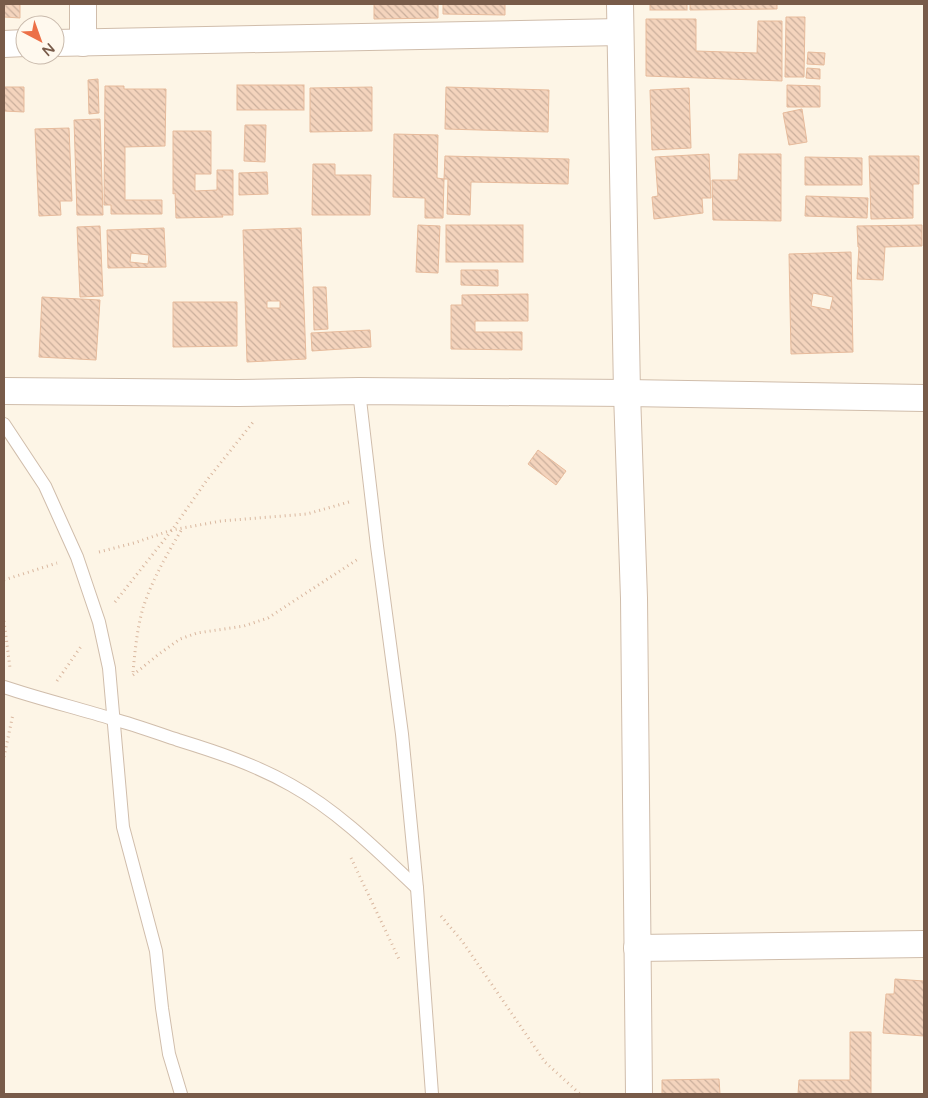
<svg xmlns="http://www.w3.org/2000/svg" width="928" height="1098" viewBox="0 0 928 1098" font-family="'Varela Round',sans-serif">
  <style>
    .building { fill: url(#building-back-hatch); stroke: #e7bb9c; fill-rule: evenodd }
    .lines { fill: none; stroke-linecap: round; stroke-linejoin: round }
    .lane-casing { stroke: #d0bdab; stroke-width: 14 }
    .street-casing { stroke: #d0bdab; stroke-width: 28 }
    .path { stroke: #d9b79f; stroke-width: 3; stroke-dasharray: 1 4; stroke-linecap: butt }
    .lane { stroke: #fff; stroke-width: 12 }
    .street { stroke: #fff; stroke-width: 26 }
  </style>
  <defs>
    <pattern id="building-back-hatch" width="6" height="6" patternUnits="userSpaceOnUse" patternTransform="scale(1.25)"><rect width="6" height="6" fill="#f4d4bd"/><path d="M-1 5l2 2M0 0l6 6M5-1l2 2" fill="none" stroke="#caaf9c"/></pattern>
  </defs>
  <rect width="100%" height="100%" fill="#fdf5e6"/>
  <!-- building -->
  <g class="building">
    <polygon points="4,4 20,4 20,18 4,17"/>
    <polygon points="374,4 438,4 438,18 374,19"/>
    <polygon points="443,4 505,4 505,15 443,14"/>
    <rect x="650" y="4" width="37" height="6"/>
    <polygon points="690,4 777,4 777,9 690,10"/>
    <polygon points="786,17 805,17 804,77 785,77"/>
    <polygon points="646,19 696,19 696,51 757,53 758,21 782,21 782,81 646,76"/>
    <polygon points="808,52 825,53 824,65 807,64"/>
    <polygon points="807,68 820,69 820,79 806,78"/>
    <polygon points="98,79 99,113 89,114 88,80"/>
    <rect x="237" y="85" width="67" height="25"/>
    <polygon points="787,85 820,86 820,107 787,107"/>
    <polygon points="105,86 124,86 124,89 166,89 165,146 125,147 125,200 162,200 162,214 111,214 111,205 104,205"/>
    <polygon points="4,87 24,87 24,112 4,111"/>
    <polygon points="372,87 372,131 310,132 310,88"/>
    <polygon points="446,87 549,90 548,132 445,129"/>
    <polygon points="689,88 691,148 652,150 650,90"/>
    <polygon points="802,109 807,142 789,145 783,113"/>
    <polygon points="100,119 103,215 77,215 74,120"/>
    <polygon points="245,125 266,125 265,162 244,161"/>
    <polygon points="69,128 72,201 60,201 61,215 39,216 35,129"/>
    <polygon points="173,131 211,131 211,174 195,174 195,191 217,190 217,170 233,170 233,215 222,215 223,217 176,218 175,193 173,194"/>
    <polygon points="394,134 438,135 437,178 444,179 443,218 425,218 425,198 393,197"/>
    <polygon points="709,154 711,198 702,198 703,213 654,219 652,197 658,196 655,157"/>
    <polygon points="739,154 781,154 781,221 713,220 712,180 738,180"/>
    <polygon points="445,156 569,159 568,184 471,182 470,215 447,214 448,179 444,179"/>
    <polygon points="869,156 919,156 919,184 913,184 913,218 871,219"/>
    <polygon points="805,157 862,158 862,185 805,185"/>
    <polygon points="313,164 335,164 335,175 371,175 370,215 312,215"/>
    <polygon points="267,172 268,194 239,195 239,173"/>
    <polygon points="806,196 868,198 867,218 805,216"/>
    <polygon points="418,225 440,226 438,273 416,272"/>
    <rect x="446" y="225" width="77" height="37"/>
    <polygon points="922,225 922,246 885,247 883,280 857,279 859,247 858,247 857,226"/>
    <polygon points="100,226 103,296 80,297 77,227"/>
    <path d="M164,228l2,39 -58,1 -1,-38zM131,253l18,2 -1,9 -18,-2z"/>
    <path d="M301,228l5,131 -59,3 -4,-132zM267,301h13v7h-13z"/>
    <path d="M851,252l2,100 -62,2 -2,-100zM813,293l20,4 -3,13 -19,-4z"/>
    <polygon points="461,270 498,270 498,286 461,285"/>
    <polygon points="313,287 326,287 328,329 314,330"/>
    <polygon points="528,294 528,321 475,321 475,332 522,332 522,350 451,349 451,305 462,305 462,295"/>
    <polygon points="42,297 100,300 96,360 39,357"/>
    <polygon points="173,302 237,302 237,346 173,347"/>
    <polygon points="370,330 371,347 312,351 311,333"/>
    <polygon points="538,450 566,471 556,485 528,464"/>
    <polygon points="895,979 924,981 924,1036 883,1033 886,994 894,994"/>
    <polygon points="850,1032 871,1032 871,1094 798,1094 799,1080 850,1080"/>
    <polygon points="719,1079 720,1094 662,1094 662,1080"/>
  </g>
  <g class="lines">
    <!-- lane casing -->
    <g class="lane-casing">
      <g id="lane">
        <polyline points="359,391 377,546 402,734 417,888 432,1094"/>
        <polyline points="4,424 45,486 77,557 99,622 109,668 123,827 156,951 162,1008 169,1054 181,1094"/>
        <path d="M4,687c36,12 73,21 109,32 22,6 44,14 65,21 39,12 78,25 113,45 47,26 87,66 126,103"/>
      </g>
    </g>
    <!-- street casing -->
    <g class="street-casing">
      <g id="street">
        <polyline points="620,4 627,393 634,598 639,1094"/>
        <polyline points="55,43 620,32"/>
        <polyline points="83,43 83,4"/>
        <polyline points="4,44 25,43"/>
        <polyline points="4,391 238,393 359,391 627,393 924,398"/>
        <polyline points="637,948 924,944"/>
      </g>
    </g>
    <!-- path -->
    <g class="path">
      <polyline points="99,552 134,543 172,530 221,521 307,514 349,502"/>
      <polyline points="4,580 57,563"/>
      <polyline points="115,602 172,530 207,480 254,421"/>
      <polyline points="4,621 10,668"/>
      <path d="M133,672c2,-21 4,-43 10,-64 9,-28 24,-54 39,-79"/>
      <polyline points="133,675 159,654 180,639 197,633 244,626 268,618 358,559"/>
      <polyline points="57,681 82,645"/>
      <polyline points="4,757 13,714"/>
      <polyline points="351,858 399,959"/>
      <polyline points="441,916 462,941 545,1062 580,1094"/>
    </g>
    <!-- lane -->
    <use href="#lane" class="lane"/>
    <!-- street -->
    <use href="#street" class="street"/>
  </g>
  <!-- border -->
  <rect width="928" height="1098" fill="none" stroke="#785b49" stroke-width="10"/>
  <!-- north arrow -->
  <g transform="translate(40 40) rotate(139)"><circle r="24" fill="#fff9ee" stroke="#c9baac"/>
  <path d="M0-4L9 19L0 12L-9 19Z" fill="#ec7047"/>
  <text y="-8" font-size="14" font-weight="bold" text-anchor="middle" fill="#785b49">N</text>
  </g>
</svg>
